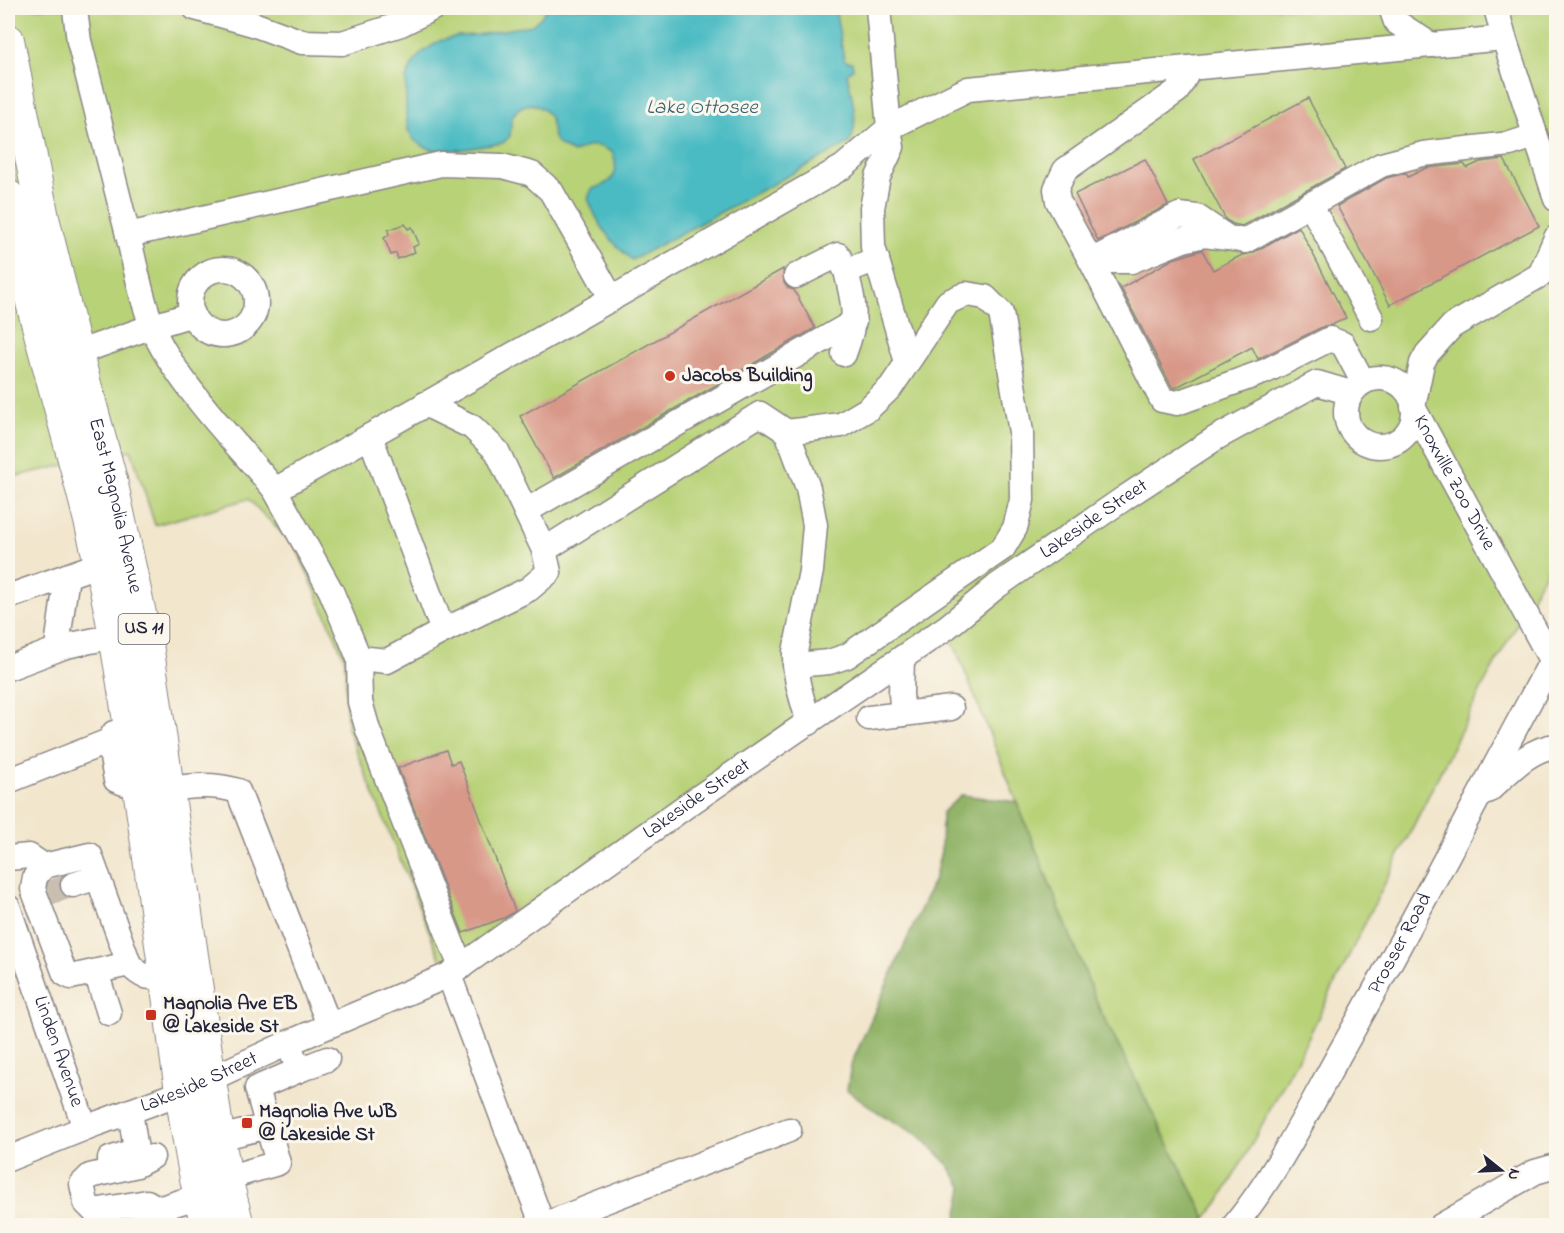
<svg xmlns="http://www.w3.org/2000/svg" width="1564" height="1233" viewBox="0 0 1564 1233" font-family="'Indie Flower',sans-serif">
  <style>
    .green { fill: #b8d277; stroke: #6d7a59; stroke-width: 1.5 }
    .forest { fill: #92b468; stroke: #5a6b52; stroke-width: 1.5 }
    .water { fill: #4cbbc3; stroke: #376e7f; stroke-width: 1.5 }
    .building { fill: #d89888 }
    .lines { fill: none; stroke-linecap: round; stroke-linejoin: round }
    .minor-tunnel { stroke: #c8bfb0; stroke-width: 24; stroke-dasharray: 24 12; stroke-linecap: butt }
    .minor-casing { stroke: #8a8484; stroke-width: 27 }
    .major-casing { stroke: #8a8484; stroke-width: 34 }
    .minor { stroke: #fff; stroke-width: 24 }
    .major { stroke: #fff; stroke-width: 32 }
    .poi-dot { fill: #c8321e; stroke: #fbf7ec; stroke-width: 2 }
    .labels { text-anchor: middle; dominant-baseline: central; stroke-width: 6; stroke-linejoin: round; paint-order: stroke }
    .shield { fill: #fbf7ec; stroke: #636270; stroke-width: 1.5 }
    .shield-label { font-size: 18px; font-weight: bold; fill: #22223b }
    .poi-label { font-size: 20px; font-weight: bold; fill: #22223b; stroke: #fbf7ec; text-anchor: start }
    .street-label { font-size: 20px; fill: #22223b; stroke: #fbf7ec }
    .water-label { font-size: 21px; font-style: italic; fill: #335f71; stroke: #fbf7ec }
  </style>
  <rect width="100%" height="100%" fill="#fbf7ec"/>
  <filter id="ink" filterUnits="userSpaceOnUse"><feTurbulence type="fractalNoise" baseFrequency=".0167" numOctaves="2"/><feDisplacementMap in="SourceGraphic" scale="12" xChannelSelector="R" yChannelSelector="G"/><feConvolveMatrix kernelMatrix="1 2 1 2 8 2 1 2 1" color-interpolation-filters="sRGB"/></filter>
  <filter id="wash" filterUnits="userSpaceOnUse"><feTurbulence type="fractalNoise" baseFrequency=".008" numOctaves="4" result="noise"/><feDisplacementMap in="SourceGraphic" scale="24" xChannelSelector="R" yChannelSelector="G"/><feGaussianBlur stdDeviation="1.35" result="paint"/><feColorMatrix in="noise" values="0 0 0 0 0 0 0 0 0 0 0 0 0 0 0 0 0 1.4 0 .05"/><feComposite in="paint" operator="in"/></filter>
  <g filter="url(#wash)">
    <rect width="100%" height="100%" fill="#f2e6cd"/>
    <!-- green -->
    <polygon class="green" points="8,8 1556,8 1556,559 1549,566 1483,686 1300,1054 1244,1158 1218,1203 1206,1218 1100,1010 947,627 461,967 442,963 347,728 345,659 296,547 248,499 155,525 131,450 8,478"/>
    <!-- forest -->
    <polygon class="forest" points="961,795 1017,802 1100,1010 1206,1218 1198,1225 952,1225 957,1219 963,1188 947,1163 920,1136 881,1114 847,1090 851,1065 865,1033 935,877 941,851 942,813"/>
    <!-- water -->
    <path class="water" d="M547,8h288l9,51 4,3h4l1,7 -6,4c4,21 14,50 2,70l-217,117c-22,-19 -34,-34 -44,-62l4,-9c21,-6 28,-14 21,-36 -17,-11 -22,-9 -40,0 -5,-3 -13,-6 -16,-10 -10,-13 1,-26 -18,-36 -5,-4 -12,-3 -18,0 -11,7 -10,17 -11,29l-7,7 -43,7h-27l-10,-4 -9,-6 -6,-10 -2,-16v-35l5,-12 9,-13 19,-13 19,-5 19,-1 55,-10 9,-8z"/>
    <g id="blocks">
      <!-- building -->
      <g class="building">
        <polygon points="1308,98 1345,169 1242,226 1233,224 1226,220 1194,159"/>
        <polygon points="1145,159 1168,205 1098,241 1075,194"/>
        <polygon points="1504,159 1539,226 1390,305 1337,206 1386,178 1406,173 1408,177 1426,168 1464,164 1467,168 1480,162"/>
        <polygon points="405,224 408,229 412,227 419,244 413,247 415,252 398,259 396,253 391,255 384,238 389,235 388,230"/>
        <polygon points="1299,227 1346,318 1332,325 1324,326 1258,359 1252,347 1175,388 1172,387 1121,288 1173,259 1202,250 1213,270 1242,255 1252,253"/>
        <polygon points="783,269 784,283 788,288 794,290 815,328 554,478 520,416"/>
        <polygon points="446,750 451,764 459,761 515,911 506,917 463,933 398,768"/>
      </g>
    </g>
  </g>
  <g filter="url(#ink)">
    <use href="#blocks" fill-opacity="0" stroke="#8a8484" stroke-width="1.5"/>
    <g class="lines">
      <!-- minor-tunnel -->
      <polyline class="minor-tunnel" points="49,893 73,885"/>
      <!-- minor casing -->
      <g class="minor-casing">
        <g id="minor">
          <polyline points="77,8 75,10 79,41 128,235"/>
          <polyline points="195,8 253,24 302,42 342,43 401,24 433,8"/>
          <polyline points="1391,8 1396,22 1431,45"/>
          <polyline points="1496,8 1504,38 1556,199"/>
          <polyline points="1190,68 1177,91 1065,170 1056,189 1058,201 1091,261 1131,261 1183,240 1204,235 1228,238"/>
          <polyline points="1310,204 1371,318"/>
          <path id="s1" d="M1556,238l-16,37 -88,51 -25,28 -5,9 -9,44 143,262"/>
          <circle cx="223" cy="302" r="33"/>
          <polyline points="796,276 838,255 846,271"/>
          <polyline points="77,353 153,326 193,314"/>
          <path d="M844,354c14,-37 11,-46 2,-83l31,-12"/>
          <polyline points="907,362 873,247 872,208 878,177 892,147 889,128 968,89 1504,38"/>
          <circle cx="1380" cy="412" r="34"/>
          <polyline points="1363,382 1343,344 1330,339 1266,371 1177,403 1162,400 1091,261 1179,215 1197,217 1228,238 1245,241 1381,165 1423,154 1510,144 1535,136"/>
          <path d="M425,404l47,23 25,24 47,99 216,-136 27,18 21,56 7,37 -4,46 -16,81c-1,26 7,46 14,71"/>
          <polyline points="787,432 841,425 868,409 891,387 948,302 966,294 985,297 1001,313 1021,432 1022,500 1015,528 1003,548 847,656 829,662 795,665"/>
          <polyline points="370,436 443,631 529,589 549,572 544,550"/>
          <path d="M275,490c-38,-46 -82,-90 -112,-141 -18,-30 -27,-80 -35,-114l313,-71 61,2 30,8 19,17 61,108"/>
          <polyline points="526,511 854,322"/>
          <polyline points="67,576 58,639 66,646 115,636"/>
          <polyline points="8,597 100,564 116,561"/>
          <polyline points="359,658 387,661 443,631"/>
          <polyline points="902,658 901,694 903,714 951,708"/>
          <polyline points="8,668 66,646"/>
          <polyline points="869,718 903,714"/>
          <polyline points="119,732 114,733 109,741 116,780 124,783 137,780"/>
          <polyline points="8,781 109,741"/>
          <path d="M1488,791c19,-17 41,-43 68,-45"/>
          <path d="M151,792c27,-5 60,-10 87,-1l91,234"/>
          <polyline points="8,858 29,856 44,866"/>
          <polyline points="73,885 98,877"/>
          <path id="s2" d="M8,907l77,221"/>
          <path d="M129,964l-58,13 -6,-3 -32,-85 2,-12 9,-11 46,-11 39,109c13,14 18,14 36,13"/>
          <polyline points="461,967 368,730 360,702 359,658 331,591 275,490 843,167 889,128 878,8"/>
          <polyline points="96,972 109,1013"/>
          <polyline points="449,975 543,1226"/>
          <polyline points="299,1070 327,1059"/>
          <polyline points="219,1138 269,1126"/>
          <polyline points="152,1157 137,1165 90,1176 82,1184 86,1203 94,1211 147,1202 159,1209"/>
          <path id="s3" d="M8,1159l77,-31 97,-36 106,-49 161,-68 237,-169 261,-179 50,-41 129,-89 90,-59 101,-55 34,10"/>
          <polyline points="110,1159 136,1150 130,1111"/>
          <polyline points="226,1178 278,1163 257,1088 299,1070 288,1043"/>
          <polyline points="145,1213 200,1196"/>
          <polyline points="541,1226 789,1130"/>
          <path id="s4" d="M1234,1226c45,-55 76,-120 111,-182 73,-129 140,-262 211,-391"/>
          <polyline points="1441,1226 1535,1172 1556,1166"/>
        </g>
      </g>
      <!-- major casing -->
      <g class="major-casing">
        <g id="major">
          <path id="s5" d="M8,40l35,178 32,129 36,133 37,171 69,477 9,50 12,48"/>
          <path d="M8,196c29,151 82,295 108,446 21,119 36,240 53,360 10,74 19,151 38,224"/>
        </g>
      </g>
      <!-- minor -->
      <use href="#minor" class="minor"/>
      <!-- major -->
      <use href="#major" class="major"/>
    </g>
  </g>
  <!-- markers -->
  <g class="poi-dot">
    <circle cx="670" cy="376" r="6"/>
    <rect x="145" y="1009" width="12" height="12" rx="3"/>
    <rect x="241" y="1117" width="12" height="12" rx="3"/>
  </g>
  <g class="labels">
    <!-- shield labels -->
    <rect class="shield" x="118.5" y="614" width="51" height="30" rx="4.5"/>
    <g class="shield-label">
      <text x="144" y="629">US 11</text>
    </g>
    <!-- poi labels -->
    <g class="poi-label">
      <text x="682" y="376">Jacobs Building</text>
      <text x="163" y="1004">Magnolia Ave EB<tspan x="163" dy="23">@ Lakeside St</tspan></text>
      <text x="259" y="1112">Magnolia Ave WB<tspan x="259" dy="23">@ Lakeside St</tspan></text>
    </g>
    <!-- street labels -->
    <g class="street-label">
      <text stroke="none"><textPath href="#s1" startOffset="321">Knoxville Zoo Drive</textPath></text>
      <text stroke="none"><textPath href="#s5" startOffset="478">East Magnolia Avenue</textPath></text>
      <text stroke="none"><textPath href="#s3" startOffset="1268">Lakeside Street</textPath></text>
      <text stroke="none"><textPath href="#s3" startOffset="782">Lakeside Street</textPath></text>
      <text stroke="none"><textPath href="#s4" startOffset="328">Prosser Road</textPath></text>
      <text stroke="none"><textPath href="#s2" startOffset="153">Linden Avenue</textPath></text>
      <text stroke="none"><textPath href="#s3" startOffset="206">Lakeside Street</textPath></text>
    </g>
    <!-- water labels -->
    <g class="water-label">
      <text x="702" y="108">Lake Ottosee</text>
    </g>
  </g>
  <!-- margin -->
  <rect width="1564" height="1233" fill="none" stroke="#fbf7ec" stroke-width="30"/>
  <!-- north arrow -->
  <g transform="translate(1501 1170) rotate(108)" stroke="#fbf7ec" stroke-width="4.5" paint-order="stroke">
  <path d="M0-4.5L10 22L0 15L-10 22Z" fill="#22223b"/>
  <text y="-9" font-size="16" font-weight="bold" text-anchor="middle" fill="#22223b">N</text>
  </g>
</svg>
